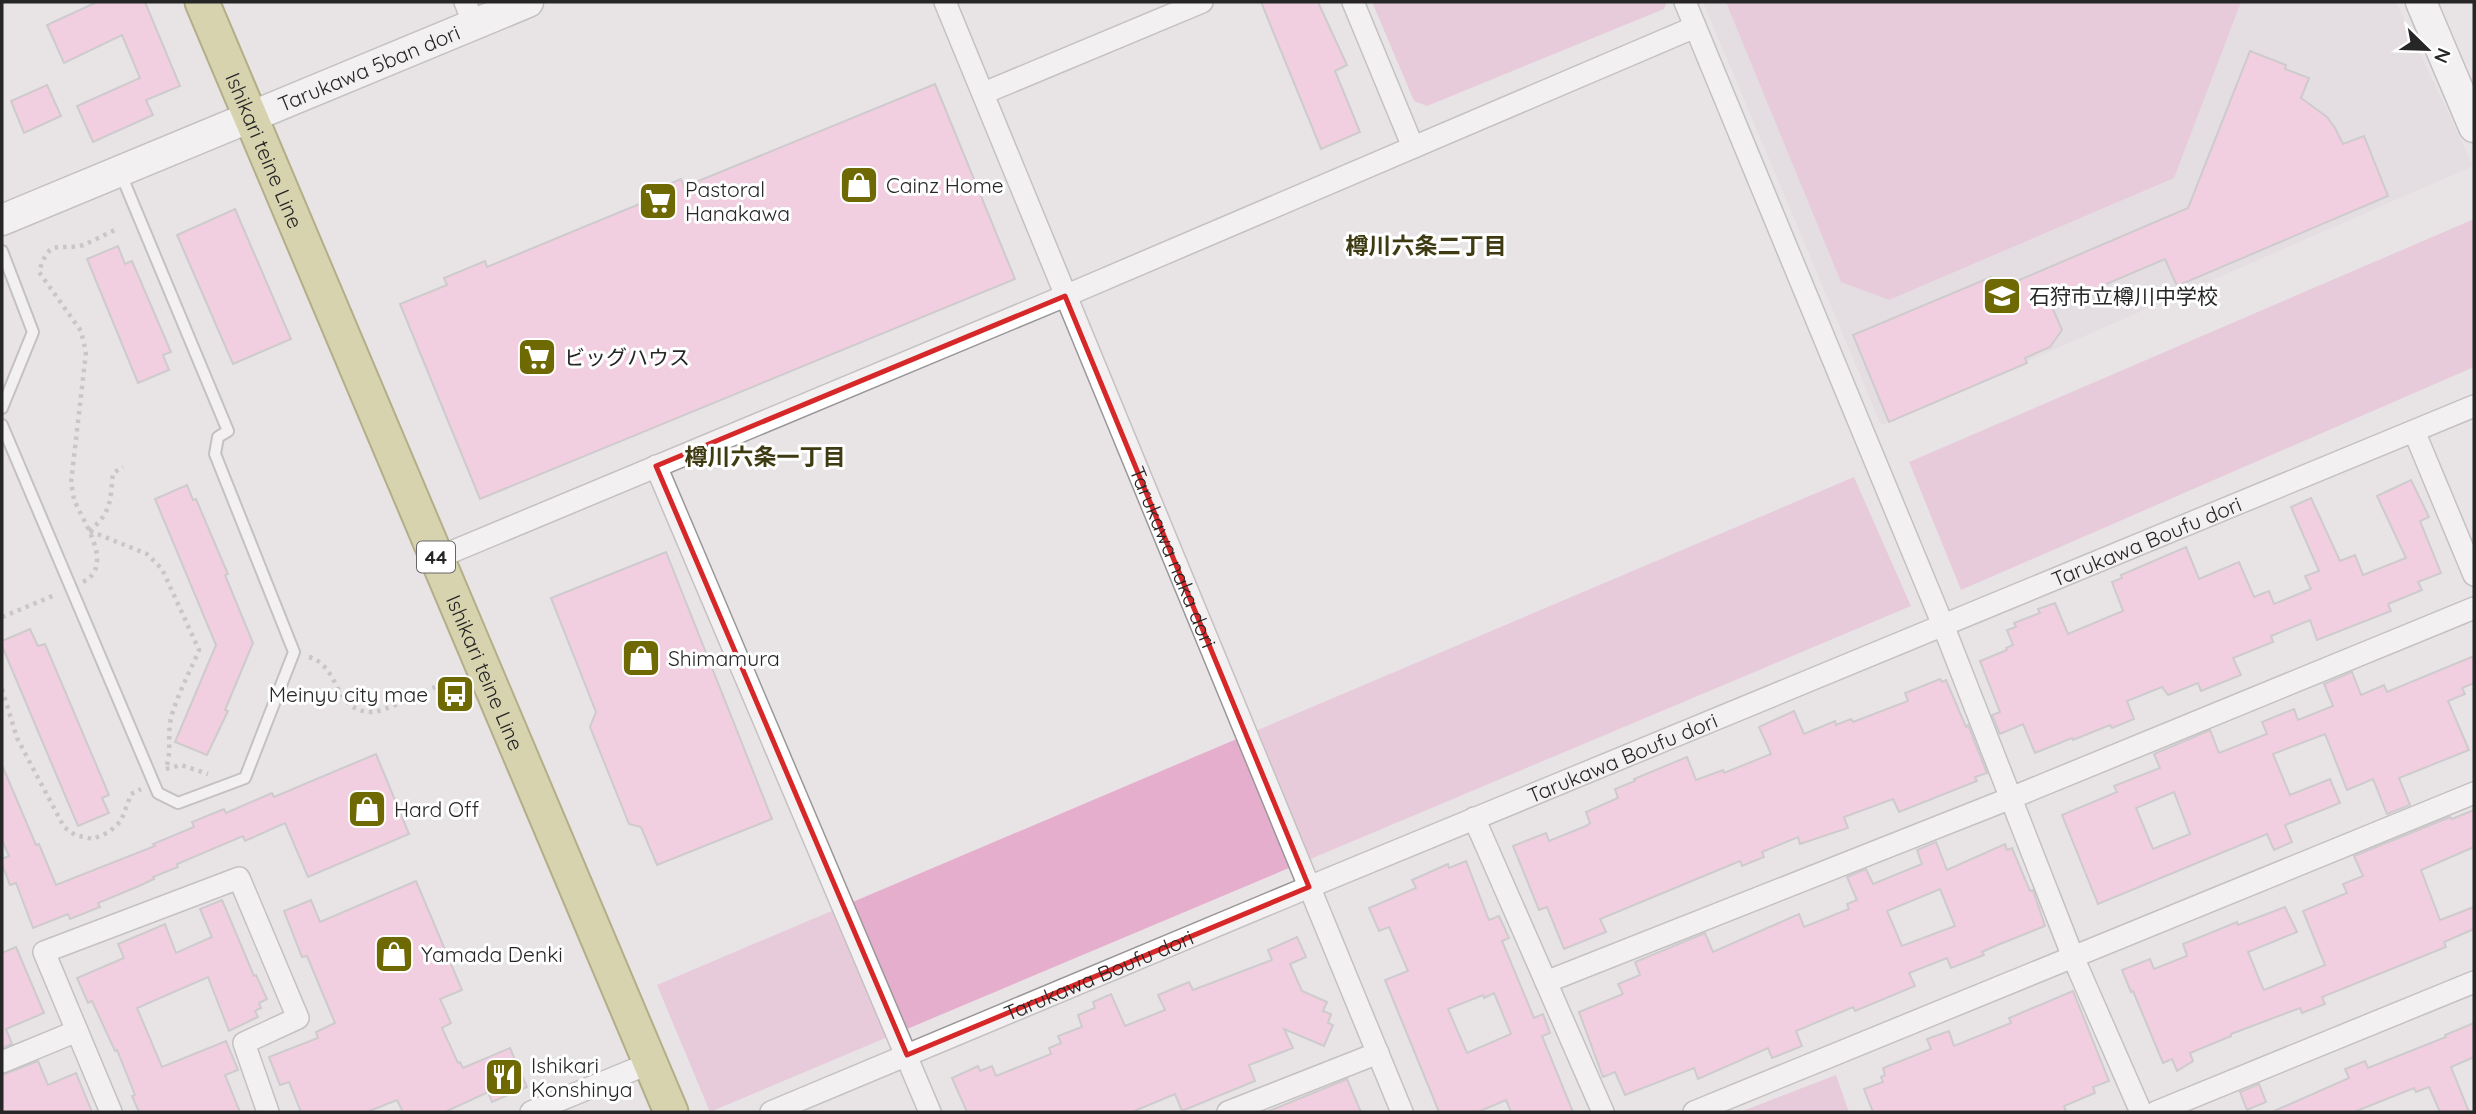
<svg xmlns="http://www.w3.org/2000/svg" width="2476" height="1114" viewBox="0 0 2476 1114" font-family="Quicksand,'Noto Sans JP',sans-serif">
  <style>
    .built { fill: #e1d6db }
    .green { fill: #e6aecd }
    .building { fill: #feb3dc; stroke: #b0adae; stroke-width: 2; fill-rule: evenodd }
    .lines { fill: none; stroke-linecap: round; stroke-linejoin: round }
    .lane-casing { stroke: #9b9799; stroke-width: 14 }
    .street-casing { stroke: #9b9799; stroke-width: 24 }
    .secondary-casing { stroke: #9b9799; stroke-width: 33 }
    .primary-casing { stroke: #736e17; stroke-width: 37 }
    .path { stroke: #a6a3a4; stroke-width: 4.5; stroke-dasharray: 3.5 5; stroke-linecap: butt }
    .lane { stroke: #fff; stroke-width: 10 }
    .street { stroke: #fff; stroke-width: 21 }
    .secondary { stroke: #fff; stroke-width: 30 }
    .primary { stroke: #c4bf6e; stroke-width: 33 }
    .marked { fill: none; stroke: #d62828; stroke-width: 5; stroke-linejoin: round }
    .labels { text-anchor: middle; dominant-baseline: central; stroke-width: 6; stroke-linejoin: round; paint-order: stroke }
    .shield { fill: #fff; stroke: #686768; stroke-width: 2 }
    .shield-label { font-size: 19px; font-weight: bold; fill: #272627 }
    .street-label { font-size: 21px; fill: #272627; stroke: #fff }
    .poi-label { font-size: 21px; fill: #272627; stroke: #fff; text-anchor: start }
    .neighbourhood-label { font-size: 23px; font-weight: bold; fill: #3e3b12; stroke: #fff }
  </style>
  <rect width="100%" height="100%" fill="#e8e4e6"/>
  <!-- built -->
  <polygon class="built" points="1703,2 2396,2 2473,166 1881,425"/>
  <!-- green -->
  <g class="green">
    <polygon points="1372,2 1665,2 1666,4 1664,9 1427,106 1414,101"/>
    <polygon points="1726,2 2241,2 2174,178 1889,300 1841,282"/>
    <polygon points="2474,219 2474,367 1961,590 1909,462"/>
    <polygon points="1854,477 1911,606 710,1112 657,985"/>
    <polygon points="1836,1075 1849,1112 1740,1112"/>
  </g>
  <!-- building -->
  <g class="building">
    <polygon points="97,2 145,2 180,86 146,100 153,115 93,142 77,106 140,78 122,35 64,63 47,25"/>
    <polygon points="1261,2 1318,2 1347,65 1335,71 1360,132 1321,149"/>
    <polygon points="2250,51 2286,65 2285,69 2309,78 2301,98 2327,117 2335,128 2343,144 2364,136 2388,196 2177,286 2165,259 2052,307 2062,330 2050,347 2025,358 2027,363 1889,422 1853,335 1991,277 1996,290 2188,208"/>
    <polygon points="935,84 1015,279 480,499 400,304 447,285 444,278 485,261 487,267 642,203 640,196 681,179 684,187"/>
    <polygon points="47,85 61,116 24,133 11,101"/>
    <polygon points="235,209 291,339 233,364 177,235"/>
    <polygon points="118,246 125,264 132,261 171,352 163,355 169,370 138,383 87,259"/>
    <polygon points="2411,480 2429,517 2420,521 2441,573 2418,582 2422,590 2388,604 2391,611 2317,640 2310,620 2271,636 2273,642 2233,658 2241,675 2201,691 2198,683 2168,695 2162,687 2127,701 2134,719 2112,728 2110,725 2073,740 2072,738 2035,753 2023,724 2000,734 1992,715 2000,712 1980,661 2007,650 2006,648 2013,645 2007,630 2016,627 2014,623 2040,613 2038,609 2055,603 2068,634 2123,611 2112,582 2122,578 2121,575 2186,547 2199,579 2239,562 2254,597 2269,591 2274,604 2311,589 2305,576 2319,571 2291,507 2311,498 2340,561 2355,555 2363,575 2406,558 2377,496"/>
    <polygon points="187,485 193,500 196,499 224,565 228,574 225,575 253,643 225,710 228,711 207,755 175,742 216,645 155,499"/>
    <polygon points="666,552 772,819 657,865 641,827 629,824 590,727 596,712 551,598"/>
    <polygon points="30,629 38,646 45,644 109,795 102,798 109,813 78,826 2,646 2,641"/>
    <path d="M2474,656v27l-12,5 3,6 -17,7 21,49 -70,28 11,27 -23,9 -14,-35 -26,11 -22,-56 -52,20 17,41 40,-16 10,24 -55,22 7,17 -18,8 -7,-16 -169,70 -36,-89 55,-23 -3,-6 46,-18 -6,-14 56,-24 9,23 48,-19 -5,-12 32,-13 4,11 35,-14 -9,-22 28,-12 9,23 23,-10 3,7zM2174,792l16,42 -37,15 -17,-41z"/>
    <polygon points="1940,679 1942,682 1946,680 1966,727 1968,725 1987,773 1975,777 1977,781 1899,812 1893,799 1844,817 1848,828 1800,844 1798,837 1762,852 1764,857 1742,866 1740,861 1728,866 1600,919 1606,932 1564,949 1547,907 1539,910 1513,846 1546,833 1549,841 1586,826 1590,823 1586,812 1618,798 1615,789 1635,781 1634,779 1687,757 1696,780 1723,770 1724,773 1771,754 1759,727 1794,711 1804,734 1835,721 1836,725 1851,719 1853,722 1908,701 1905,693"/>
    <polygon points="376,754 409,834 308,877 285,823 245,841 243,836 177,864 178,867 153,877 154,879 139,886 98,903 100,907 70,919 68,914 33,928 16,883 10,885 2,864 2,859 9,856 2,840 2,765 36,845 39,844 56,885 155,846 153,844 194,827 192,822 224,809 226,813 272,793 274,797"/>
    <polygon points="2474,810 2474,847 2421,870 2440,920 2474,907 2474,929 2444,942 2446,947 2322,997 2325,1004 2302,1013 2300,1008 2231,1034 2231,1036 2190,1053 2193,1061 2177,1071 2172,1059 2163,1063 2133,991 2131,992 2122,970 2150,959 2154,969 2187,956 2183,944 2237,922 2238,925 2285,907 2297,932 2248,952 2262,986 2264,990 2325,965 2303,911 2347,893 2343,884 2363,876 2354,856 2450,817 2452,819"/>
    <path d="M1936,842l11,28 58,-26 2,6 5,-2 18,43 3,-1 12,36 -50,20 -13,6 2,3 -33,13 -4,-10 -38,15 6,13 -60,25 -2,-4 -57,24 6,15 -30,12 -4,-10 -70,31 -4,-11 -69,27 -10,-23 -12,5 -24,-65 44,-18 -5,-10 22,-9 -5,-13 70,-29 8,19 86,-38 5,13 45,-18 -2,-5 10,-4 -10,-23 19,-8 7,15 49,-20 -5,-14zM1940,889l15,37 -53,20 -15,-35z"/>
    <path d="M1466,861l23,59 10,-4 10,22 -7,3 32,77 9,-4 7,19 -8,3 31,76h-62l-5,-12 -28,12h-39l-54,-132 23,-9 -19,-44 -10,4 -10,-23 47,-20 -4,-8 36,-16 1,4zM1494,993l17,41 -44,19 -19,-44 35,-14 1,3z"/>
    <polygon points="416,881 462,990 440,999 451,1023 442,1028 458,1063 460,1062 463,1068 510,1048 527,1087 492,1102 488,1092 445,1112 403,1112 397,1100 367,1112 301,1112 289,1082 280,1085 269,1057 318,1038 316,1032 335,1023 307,956 302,957 284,911 311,900 320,922"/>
    <polygon points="222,900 254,976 256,975 267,999 259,1003 261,1008 255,1011 258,1017 229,1031 208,977 137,1008 162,1067 226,1041 238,1070 225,1075 240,1112 139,1112 132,1096 135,1095 117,1050 115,1051 92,1001 88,1003 77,978 124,958 118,944 165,924 176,953 212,937 200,909"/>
    <polygon points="1297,937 1306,957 1290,964 1302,991 1327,1002 1323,1011 1331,1014 1328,1023 1333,1025 1324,1046 1284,1029 1293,1048 1249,1065 1255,1081 1182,1111 1175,1094 1132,1112 967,1112 952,1078 978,1066 980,1071 992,1066 996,1076 1051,1054 1049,1048 1061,1043 1058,1036 1082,1027 1078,1015 1095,1008 1093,1002 1111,994 1125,1026 1165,1010 1158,995 1189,982 1193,990 1272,960 1268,950"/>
    <polygon points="16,947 44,1013 6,1029 12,1044 2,1048 2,953"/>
    <polygon points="2073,991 2109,1081 2093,1087 2095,1093 2064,1106 2066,1112 1873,1112 1864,1089 1883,1082 1881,1077 1885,1075 1883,1068 1931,1049 1927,1039 1949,1031 1954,1046 2011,1023 2009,1018"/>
    <polygon points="2474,1023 2474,1057 2451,1067 2469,1112 2440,1112 2429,1087 2416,1092 2414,1088 2354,1112 2272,1112 2349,1078 2345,1069 2365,1061 2368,1068 2446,1037 2445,1035"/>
    <polygon points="38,1061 48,1085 76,1073 92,1112 2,1112 2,1075"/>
    <polygon points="1347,1079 1361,1112 1269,1112 1269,1111"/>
    <polygon points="2259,1084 2266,1102 2247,1110 2240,1092"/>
  </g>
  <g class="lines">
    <!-- lane casing -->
    <g class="lane-casing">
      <g id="lane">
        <polyline points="2,251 33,332 2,408"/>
        <polyline points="2,425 158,793 178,803 245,778 294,652 215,454 218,437 228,431 120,172"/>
      </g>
    </g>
    <!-- street casing -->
    <g class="street-casing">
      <g id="street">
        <polyline points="465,2 474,24"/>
        <path id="s1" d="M945,2l457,1110"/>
        <polyline points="1353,2 1413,147"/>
        <polyline points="1685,2 1943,625 2073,957 2141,1112"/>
        <polyline points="984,93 1202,2"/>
        <polyline points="2414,431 2474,575"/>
        <polyline points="656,466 930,1112"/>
        <polyline points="437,558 1065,296 1695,27"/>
        <polyline points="1474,818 1603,1112"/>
        <polyline points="1546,982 2011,798 2474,608"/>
        <polyline points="2,1062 77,1031"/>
        <polyline points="111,1112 44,952 239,878 298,1018 244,1043 268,1112"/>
        <polyline points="531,1112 650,1063"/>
        <path id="s2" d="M771,1112l538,-225 1165,-481"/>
        <polyline points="1228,1112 1378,1053"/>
        <polyline points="1694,1112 2474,793"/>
        <polyline points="2156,1112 2474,982"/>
      </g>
    </g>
    <!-- secondary casing -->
    <g class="secondary-casing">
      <g id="secondary">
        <polyline points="2421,2 2474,127"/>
        <path id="s3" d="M2,220l526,-218"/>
      </g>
    </g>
    <!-- primary casing -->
    <g class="primary-casing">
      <g id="primary">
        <path id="s4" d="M202,2l469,1110"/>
      </g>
    </g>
    <!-- path -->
    <g class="path">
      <path d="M89,531c23,-18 21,-31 24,-58l10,-6"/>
      <path d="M90,531l57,23 15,15 37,81c-9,22 -22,45 -28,68 -4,17 1,33 -5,50"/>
      <path d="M83,582c33,-17 -1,-61 -9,-83 -1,-5 -2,-11 -3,-16l15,-131 -5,-21 -42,-59c11,-36 18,-20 44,-27 10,-4 21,-10 32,-15"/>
      <polyline points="2,617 55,595"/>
      <path d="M309,657c32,9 24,56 64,55 11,0 48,-19 62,-25"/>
      <polyline points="2,689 17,738 64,827 75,835 93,839 109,832 121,821 131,794 141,789"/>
      <polyline points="166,769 181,765 208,774"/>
    </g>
    <!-- lane -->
    <use href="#lane" class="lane"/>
    <!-- street -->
    <use href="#street" class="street"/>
    <!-- secondary -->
    <use href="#secondary" class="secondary"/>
    <!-- primary -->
    <use href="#primary" class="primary"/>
  </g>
  <!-- marked area -->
  <path d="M0 0H2476V1114H0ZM1065,296l244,591 -402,168 -251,-589z" fill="#e8e4e6" fill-opacity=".55" fill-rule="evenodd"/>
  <path class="marked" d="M1065,296l244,591 -402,168 -251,-589z"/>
  <!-- icons -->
  <defs>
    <g id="shop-square" transform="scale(2.0125)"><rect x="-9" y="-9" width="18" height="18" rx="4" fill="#6f6903" stroke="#fff"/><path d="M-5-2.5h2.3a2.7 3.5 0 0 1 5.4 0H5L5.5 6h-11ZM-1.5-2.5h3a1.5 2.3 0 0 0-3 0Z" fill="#fff"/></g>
    <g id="supermarket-square" transform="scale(2.0125)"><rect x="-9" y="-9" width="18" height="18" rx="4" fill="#6f6903" stroke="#fff"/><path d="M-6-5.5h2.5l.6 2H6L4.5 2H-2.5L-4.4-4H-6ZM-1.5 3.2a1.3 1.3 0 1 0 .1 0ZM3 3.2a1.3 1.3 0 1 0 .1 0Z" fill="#fff"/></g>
    <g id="school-square" transform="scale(2.0125)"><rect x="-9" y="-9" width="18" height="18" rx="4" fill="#6f6903" stroke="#fff"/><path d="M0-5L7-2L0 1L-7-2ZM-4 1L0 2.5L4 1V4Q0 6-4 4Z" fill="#fff"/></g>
    <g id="bus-square" transform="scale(2.0125)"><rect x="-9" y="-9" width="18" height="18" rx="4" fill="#6f6903" stroke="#fff"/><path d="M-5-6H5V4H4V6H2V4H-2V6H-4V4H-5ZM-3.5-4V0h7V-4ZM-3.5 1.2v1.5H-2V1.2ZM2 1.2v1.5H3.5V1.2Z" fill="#fff"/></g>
    <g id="restaurant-square" transform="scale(2.0125)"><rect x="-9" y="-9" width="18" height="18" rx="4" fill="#6f6903" stroke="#fff"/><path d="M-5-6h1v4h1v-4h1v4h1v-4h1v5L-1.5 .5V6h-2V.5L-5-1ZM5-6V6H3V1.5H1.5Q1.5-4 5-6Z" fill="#fff"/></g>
  </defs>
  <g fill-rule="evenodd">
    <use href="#shop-square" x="859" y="185"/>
    <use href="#supermarket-square" x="658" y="201"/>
    <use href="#school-square" x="2002" y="296"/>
    <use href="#supermarket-square" x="537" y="357"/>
    <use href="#shop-square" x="641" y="658"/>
    <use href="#bus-square" x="455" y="694"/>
    <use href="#shop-square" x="367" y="809"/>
    <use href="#shop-square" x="394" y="954"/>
    <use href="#restaurant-square" x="504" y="1077"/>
  </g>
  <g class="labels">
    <!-- shield labels -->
    <rect class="shield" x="417" y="541.5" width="38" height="31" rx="5"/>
    <g class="shield-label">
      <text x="436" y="557">44</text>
    </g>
    <!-- street labels -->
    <g class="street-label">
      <text stroke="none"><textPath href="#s3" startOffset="397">Tarukawa 5ban dori</textPath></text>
      <text stroke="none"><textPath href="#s4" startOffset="161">Ishikari teine Line</textPath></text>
      <text stroke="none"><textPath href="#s2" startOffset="1489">Tarukawa Boufu dori</textPath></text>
      <text stroke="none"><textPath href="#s1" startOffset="600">Tarukawa naka dori</textPath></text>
      <text stroke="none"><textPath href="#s4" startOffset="728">Ishikari teine Line</textPath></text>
      <text stroke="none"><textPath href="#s2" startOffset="922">Tarukawa Boufu dori</textPath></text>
      <text stroke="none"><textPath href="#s2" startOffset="355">Tarukawa Boufu dori</textPath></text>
    </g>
    <!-- poi labels -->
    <g class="poi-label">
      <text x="886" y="185">Cainz Home</text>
      <text x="685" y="189">Pastoral<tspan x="685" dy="24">Hanakawa</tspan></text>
      <text x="2029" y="296">石狩市立樽川中学校</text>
      <text x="564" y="357">ビッグハウス</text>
      <text x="668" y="658">Shimamura</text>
      <text x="428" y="694" text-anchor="end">Meinyu city mae</text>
      <text x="394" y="809">Hard Off</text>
      <text x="421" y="954">Yamada Denki</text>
      <text x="531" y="1065">Ishikari<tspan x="531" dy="24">Konshinya</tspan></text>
    </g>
    <!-- neighbourhood labels -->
    <g class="neighbourhood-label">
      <text x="1426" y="245">樽川六条二丁目</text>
      <text x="765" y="456">樽川六条一丁目</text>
    </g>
  </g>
  <!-- border -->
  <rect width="2476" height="1114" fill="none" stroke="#272627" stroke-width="7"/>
  <!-- north arrow -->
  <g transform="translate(2427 49) rotate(113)" stroke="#ffffff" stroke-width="5" paint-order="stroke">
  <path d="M0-5L12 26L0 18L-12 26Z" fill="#272627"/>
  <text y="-10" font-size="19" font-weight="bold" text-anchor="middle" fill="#272627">N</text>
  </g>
</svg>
